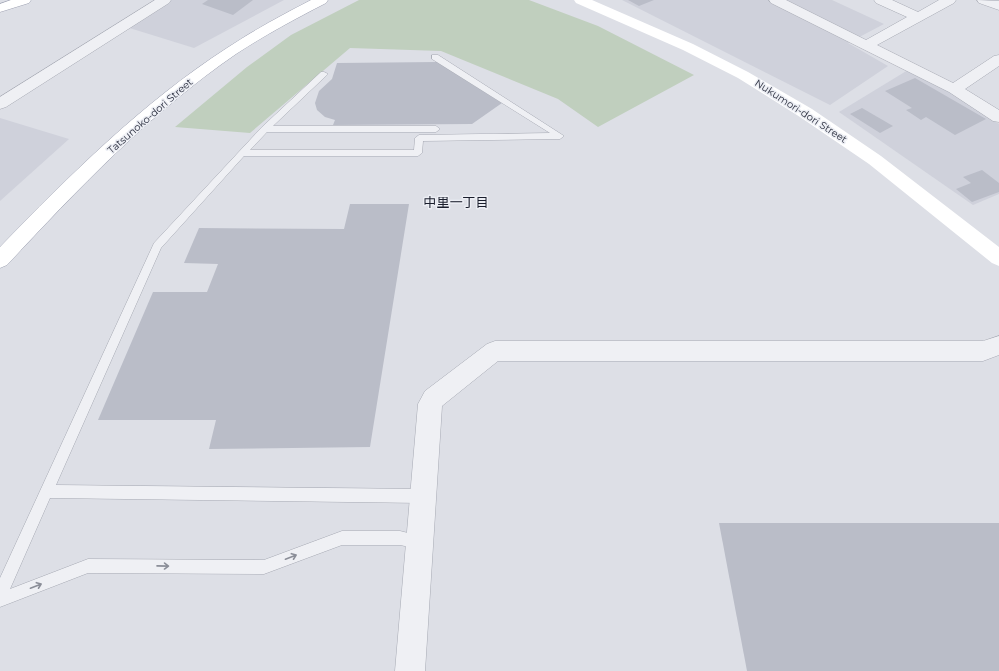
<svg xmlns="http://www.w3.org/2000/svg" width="999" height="671" viewBox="0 0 999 671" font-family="Montserrat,'Noto Sans JP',sans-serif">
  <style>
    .built { fill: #cfd1db }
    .green { fill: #c0cfbe }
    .building { fill: #babdc8 }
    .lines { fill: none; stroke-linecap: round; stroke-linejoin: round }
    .service-casing { stroke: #a6a9b3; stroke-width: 1 }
    .minor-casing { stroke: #a6a9b3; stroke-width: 1 }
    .tertiary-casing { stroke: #a6a9b3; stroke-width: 1 }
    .primary-casing { stroke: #9da1b1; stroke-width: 1 }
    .service { fill: #eff0f4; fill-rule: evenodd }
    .minor { fill: #eff0f4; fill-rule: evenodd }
    .tertiary { fill: #eff0f4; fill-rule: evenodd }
    .secondary { fill: #fff; fill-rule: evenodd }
    .primary { fill: #fff; fill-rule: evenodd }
    .oneway { stroke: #8b8e98 }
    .labels { text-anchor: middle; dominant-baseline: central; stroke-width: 3; stroke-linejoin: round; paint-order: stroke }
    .far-street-label { font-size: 10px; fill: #272b3b; stroke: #eceef4 }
    .neighbourhood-label { font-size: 13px; fill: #191d2c; stroke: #eceef4 }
  </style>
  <rect width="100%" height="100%" fill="#dddfe6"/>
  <!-- built -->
  <g class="built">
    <polygon points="165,0 284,0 194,48 123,26"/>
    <polygon points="622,0 832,0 884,24 848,43 888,66 830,105"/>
    <polygon points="908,70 950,92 999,124 999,194 973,205 839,112"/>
    <polygon points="0,118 69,139 0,201"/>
  </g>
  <!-- green -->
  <polygon class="green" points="359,0 529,0 598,26 694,75 598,127 558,99 441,51 350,48 250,133 175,127 247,67 291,35"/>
  <!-- building -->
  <g class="building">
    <polygon points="208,0 253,0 233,15 202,4"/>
    <polygon points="628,0 654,0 639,6"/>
    <polygon points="437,62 502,103 472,124 333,125 335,120 325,117 317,110 315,103 319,91 332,79 337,63"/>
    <polygon points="915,78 986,119 955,135 926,117 921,120 906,110 912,108 885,91"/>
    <polygon points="862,108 893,126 880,133 850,114"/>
    <polygon points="982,170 999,183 999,192 972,202 956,189 971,183 963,177"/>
    <polygon points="350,204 409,204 370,447 209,449 216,420 98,420 153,292 207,292 218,264 184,263 199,228 344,229"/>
    <polygon points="719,523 999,523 999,671 747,671"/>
  </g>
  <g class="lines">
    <!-- service casing -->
    <g class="service-casing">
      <polygon id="service" points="432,55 438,55 564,136 560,139 423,141 422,153 418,156 244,156 161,248 56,485 423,489 428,491 430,496 428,501 423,503 50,498 10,589 88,559 264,560 342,531 400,531 424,537 426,542 424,547 419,549 400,545 342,545 264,574 88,573 0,607 0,578 154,243 262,127 321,72 324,72 328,74 273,126 436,126 440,129 436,132 267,132 250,150 414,150 415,138 419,135 550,133 432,59"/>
    </g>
    <!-- minor casing -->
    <g class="minor-casing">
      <g id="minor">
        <polygon points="155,0 171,0 169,3 6,107 0,109 0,97"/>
        <polygon points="769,0 786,0 866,40 907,17 876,3 874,0 892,0 918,12 939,0 956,0 954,3 877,45 953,83 994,56 999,55 999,66 965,89 999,110 999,122 993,121 949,92 771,3"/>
        <polygon points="977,0 999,1 999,10 979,3"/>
      </g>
    </g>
    <!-- tertiary casing -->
    <g class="tertiary-casing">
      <polygon id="tertiary" points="999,336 999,355 983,361 498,361 442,406 425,671 395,671 418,404 425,391 487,344 495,341 983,341"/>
    </g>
    <!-- primary casing -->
    <g class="primary-casing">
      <g id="primary">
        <polygon points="11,0 31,0 29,3 0,12 0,4"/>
        <path d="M311,0h17l-2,3c-31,16 -61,32 -90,51 -86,59 -158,135 -229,211l-7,3v-21c70,-72 142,-144 227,-199 27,-18 55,-33 84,-48z"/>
      </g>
    </g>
    <!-- service -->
    <use href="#service" class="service"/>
    <!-- minor -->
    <use href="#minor" class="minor"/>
    <!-- tertiary -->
    <use href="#tertiary" class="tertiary"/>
    <!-- secondary -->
    <polygon class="secondary" points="574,0 592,0 693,44 748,72 812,109 881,156 999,247 999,266 992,263 869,164 800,117 738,78 683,50 576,3"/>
    <!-- primary -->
    <use href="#primary" class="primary"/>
  </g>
  <!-- one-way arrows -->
  <defs><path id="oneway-shaft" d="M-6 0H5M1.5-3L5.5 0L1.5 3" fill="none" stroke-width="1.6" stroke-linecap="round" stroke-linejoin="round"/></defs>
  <g class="oneway">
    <use href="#oneway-shaft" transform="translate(291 557) rotate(-21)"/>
    <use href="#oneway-shaft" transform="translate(163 566) rotate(1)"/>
    <use href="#oneway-shaft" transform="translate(36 586) rotate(-21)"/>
  </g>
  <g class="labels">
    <!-- far-street labels -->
    <g class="far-street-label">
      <text transform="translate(801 111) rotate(33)">Nukumori-dori Street</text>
      <text transform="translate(150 116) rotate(-41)">Tatsunoko-dori Street</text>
    </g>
    <!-- neighbourhood labels -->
    <g class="neighbourhood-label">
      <text x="456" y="202">中里一丁目</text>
    </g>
  </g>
</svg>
